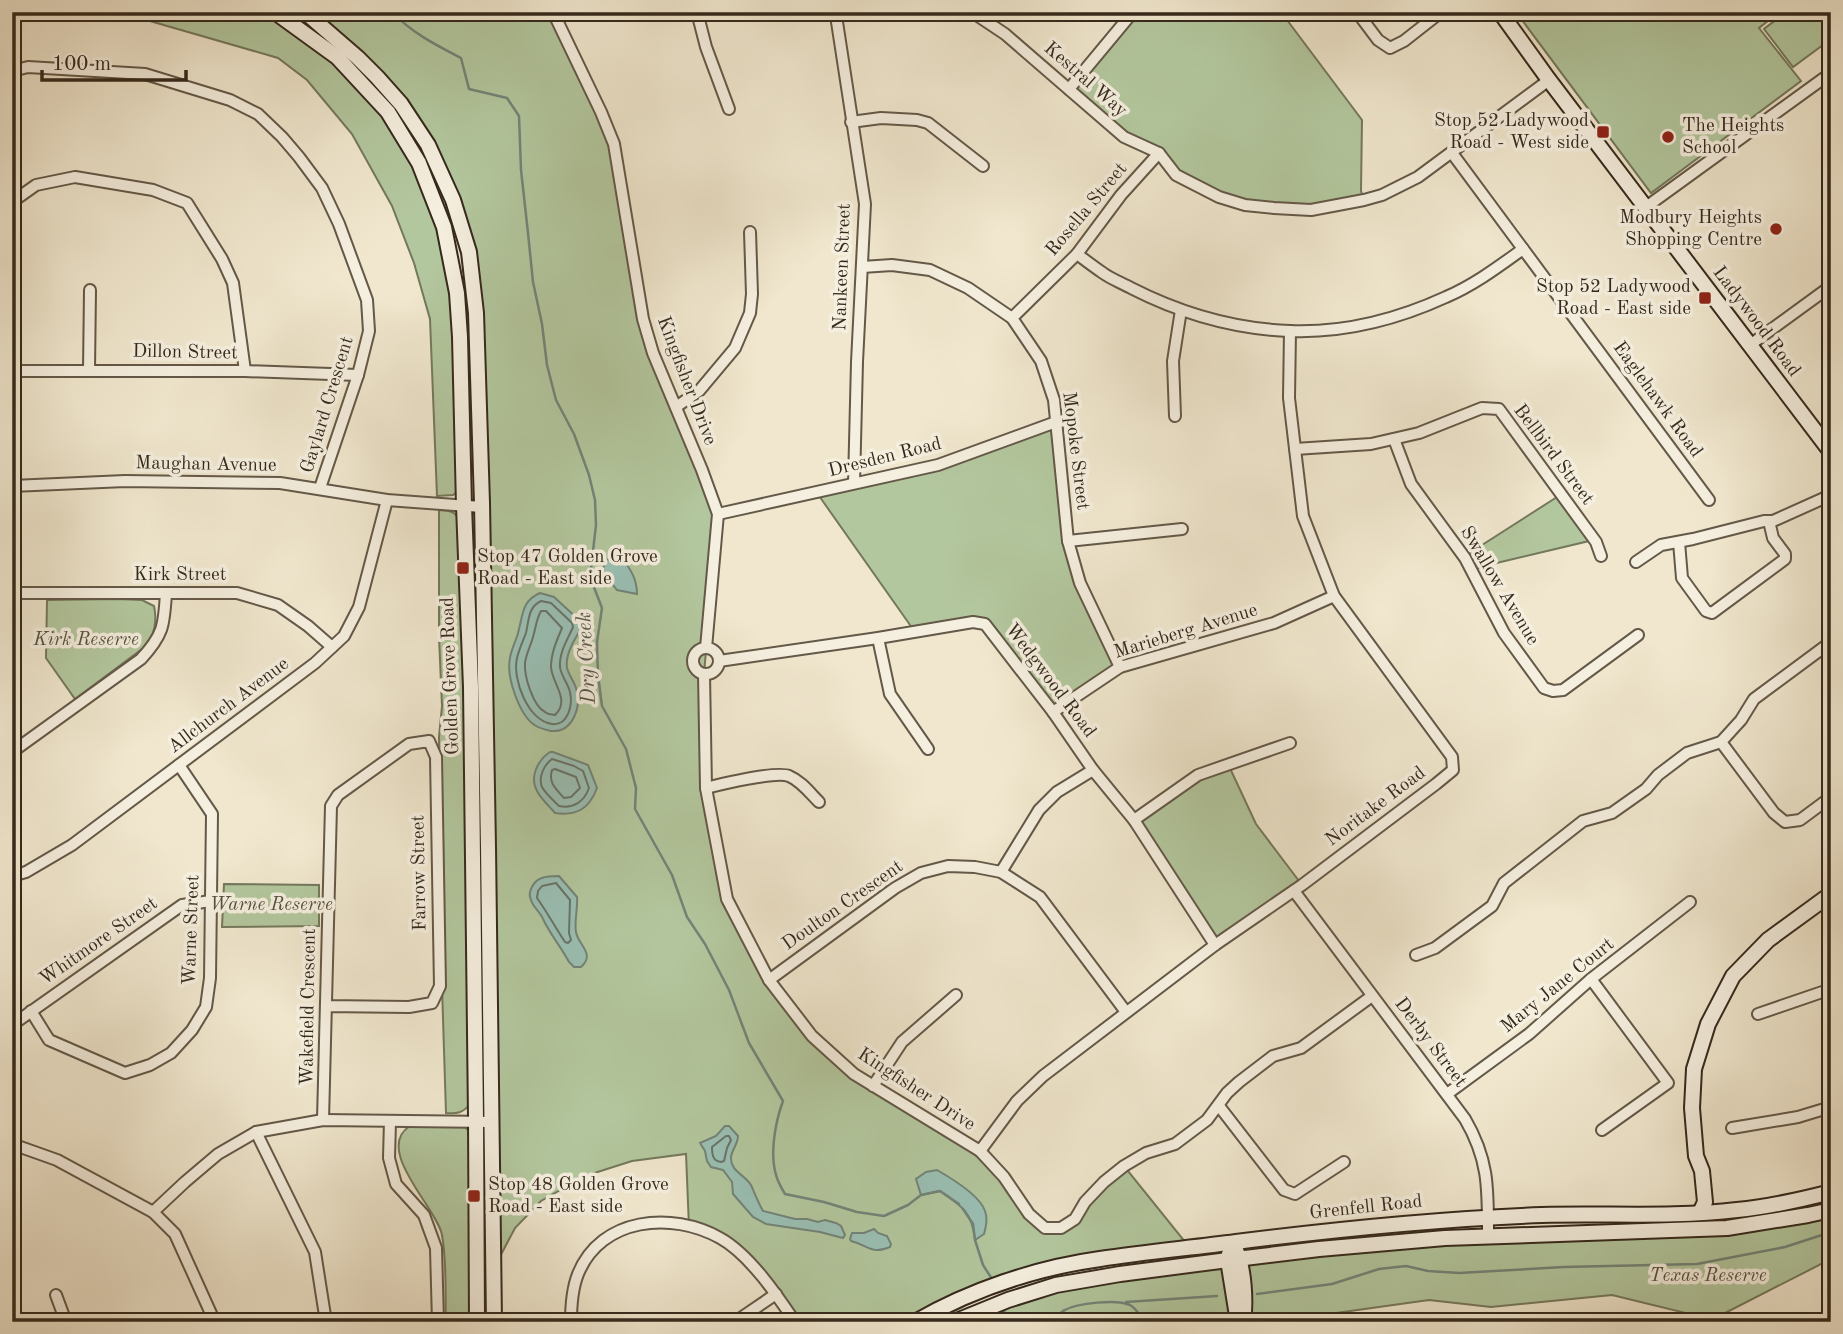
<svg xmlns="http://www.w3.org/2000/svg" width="1843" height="1334" viewBox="0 0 1843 1334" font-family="'Old Standard TT',serif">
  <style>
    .green { fill: #b3c79e; stroke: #74785d; stroke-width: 2 }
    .water { fill: #9ac0b5; stroke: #728478; stroke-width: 2 }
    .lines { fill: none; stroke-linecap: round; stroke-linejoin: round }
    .shore { stroke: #687468; stroke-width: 2 }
    .stream { stroke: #728478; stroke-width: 2.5 }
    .street-casing { stroke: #645848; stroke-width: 14 }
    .secondary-casing { stroke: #35291c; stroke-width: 18 }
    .street { stroke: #f5efdf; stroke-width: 10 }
    .secondary { stroke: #f5efdf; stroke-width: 14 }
    .poi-dot { fill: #8f2418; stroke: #f5efdf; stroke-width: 2.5 }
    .labels { text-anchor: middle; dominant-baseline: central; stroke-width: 7; stroke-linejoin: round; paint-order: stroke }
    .street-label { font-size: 19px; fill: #35291c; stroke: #f5efdf }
    .poi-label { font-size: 19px; fill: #35291c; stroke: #f5efdf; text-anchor: end }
    .park-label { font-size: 19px; font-style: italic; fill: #54503c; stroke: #f5efdf }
    .water-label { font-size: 21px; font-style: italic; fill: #53564a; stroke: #f5efdf }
  </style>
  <rect width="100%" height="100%" fill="#f0e7ce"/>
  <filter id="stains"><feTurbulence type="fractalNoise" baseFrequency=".00286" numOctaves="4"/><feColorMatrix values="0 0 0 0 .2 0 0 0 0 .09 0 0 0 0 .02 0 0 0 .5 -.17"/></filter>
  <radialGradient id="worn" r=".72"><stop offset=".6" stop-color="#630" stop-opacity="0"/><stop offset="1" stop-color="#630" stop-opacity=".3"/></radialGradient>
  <!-- green -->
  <g class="green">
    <polygon points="23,12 264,12 334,61 376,106 394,130 416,169 439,227 453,293 457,492 453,495 437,496 430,319 414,263 392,206 352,134 307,80 278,58 143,19"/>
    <polygon points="305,12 548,12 614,144 643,319 718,514 704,674 706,788 727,899 769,980 812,1036 873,1086 980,1151 1045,1228 1061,1228 1124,1166 1190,1248 1060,1267 917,1322 795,1322 776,1294 722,1239 689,1227 686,1154 632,1161 585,1176 541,1201 515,1228 494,1268 476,313 453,200 401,104"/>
    <polygon points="1133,12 1281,12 1362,120 1361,191 1364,200 1275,208 1189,183 1069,89"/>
    <polygon points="1516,12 1779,12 1759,28 1801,81 1651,193"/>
    <polygon points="1786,12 1831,12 1831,39 1793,67 1764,29"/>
    <polygon points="1056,422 1080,583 1120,667 1053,712 985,624 915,632 817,493 938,465"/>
    <polygon points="1557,497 1589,541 1484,566 1477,569 1468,554"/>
    <path d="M439,510c14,0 18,3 23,16l8,578c-7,9 -13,10 -24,9l-4,-126 -3,-250 3,-31 -3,-69z"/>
    <path d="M118,599l24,1 12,6c3,14 1,28 -8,40l-71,53 -29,-41 1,-58z"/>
    <polygon points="1228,764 1256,824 1302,885 1215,945 1134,820 1198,775"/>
    <polygon points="224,884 319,885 319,926 222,927"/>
    <path d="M410,1126l55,1 6,6 1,189h-26c-1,-27 1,-61 -4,-87 -5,-27 -69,-86 -32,-109z"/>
    <polygon points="1831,1215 1831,1259 1725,1313 1729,1322 1698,1322 1694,1315 1612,1295 1491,1307 1429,1300 1336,1313 1312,1322 1249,1322 1245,1264 1370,1249"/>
    <polygon points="1228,1260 1239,1322 955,1322 1018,1296"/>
  </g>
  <!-- water -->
  <g class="water">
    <path d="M614,557l8,1c9,12 15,21 15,36l-20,-4 -12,-15 -2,-7 4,-8z"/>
    <path d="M540,593l14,4 24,22 3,10c-7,11 -16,26 -14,39 2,7 7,14 9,20 6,18 -3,45 -25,43 -4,-1 -12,-3 -15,-5 -17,-10 -30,-50 -26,-68 1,-8 6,-17 8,-25 5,-17 3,-32 22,-40z"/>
    <path d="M550,752h3l35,13 9,23c-8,21 -20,28 -42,25 -6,-7 -14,-14 -18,-22 -8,-14 1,-31 13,-39z"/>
    <path d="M559,876l18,21c1,11 -3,25 -1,35 2,13 20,22 5,35h-7l-5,-5c-8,-15 -19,-28 -26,-43 -3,-7 -10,-12 -12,-19 -4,-8 3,-20 11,-22 5,-2 12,-2 17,-2z"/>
    <path d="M725,1126h4l9,10c0,8 -6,13 -7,21 -1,14 14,18 20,28 4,9 7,17 12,26l32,8h12l11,3 7,-2 11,3 5,3 4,9 -2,3 -23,-6 -54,-8 -13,-7 -20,-23 -1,-12 -9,-12 -12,-3 -4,-6 -2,-10 -5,-8 16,-7z"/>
    <path d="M937,1170c14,8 43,26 48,41 3,8 1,15 -1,23l-9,6c-3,-28 -13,-34 -35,-49l-19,4 -5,-16 10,-7z"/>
    <path d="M874,1229l4,4 9,3 4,8 -1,3c-19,8 -22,-2 -39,-6l-1,-2 2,-6h12z"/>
  </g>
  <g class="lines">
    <!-- shore -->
    <g class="shore">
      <path d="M541,601l10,2 21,20 1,4c-5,12 -14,25 -13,40 1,9 8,16 10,25 3,13 -2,34 -18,32 -24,-3 -40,-45 -35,-66 2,-9 6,-17 9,-25 3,-13 2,-26 15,-32z"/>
      <path d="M541,611h5l16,17c-5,12 -11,25 -11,39 1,17 20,33 4,48 -3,-1 -7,0 -10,-3 -12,-6 -21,-36 -20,-49 1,-9 6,-18 8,-26 3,-10 3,-17 8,-26z"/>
      <path d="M552,759l22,7 9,5 6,17c-5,14 -16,21 -30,18 -5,-5 -14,-13 -17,-19 -4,-10 2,-22 10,-28z"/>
      <path d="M555,769l21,8 4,11 -9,9 -7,1c-8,-9 -16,-15 -12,-28z"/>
      <path d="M556,883l14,17 -1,33 2,7 -3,3 -3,-1c-10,-15 -18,-30 -28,-44l1,-7 4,-5z"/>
      <path d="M729,1136l2,4 -4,8 -3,13 -3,1c-8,-1 -9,-7 -9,-15l14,-11z"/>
    </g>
    <!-- stream -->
    <g class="stream">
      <path d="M392,12c20,21 44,33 69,46l8,31 38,9 12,18 2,54 7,63 5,49 9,42 5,41 9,35 18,34 15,41 6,25 1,25 -6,52 12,31 -5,34 1,33 4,31 24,43 10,39 -1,21 37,66 15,42 18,27 24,46 20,53 34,58c-8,22 -14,55 -6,77 2,6 5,11 8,16l39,8 33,10 27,4 24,-11 13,-10 19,-4 19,13"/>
      <polyline points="963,1209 973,1224 975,1240 983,1265 992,1279"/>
      <polyline points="1257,1294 1332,1284 1379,1269 1406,1266 1428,1271 1459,1273 1564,1267 1697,1264 1785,1247 1831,1232"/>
      <polyline points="1126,1302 1217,1296"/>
      <polyline points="1003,1308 1008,1322"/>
      <path d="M1053,1322c4,-5 7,-10 12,-12 12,-7 52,-11 65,-5 7,4 10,11 15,17"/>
    </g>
    <!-- street casing -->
    <g class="street-casing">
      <g id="street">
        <polyline points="553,12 601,112 614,144 643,319 653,353 702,470 718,514 706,648"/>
        <polyline points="697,12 706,47 729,109"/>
        <polyline points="839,12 837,22 865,204 857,362 854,483"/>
        <polyline points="972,12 1005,34 1124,137 1159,153 1176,175 1219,197 1245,205 1274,208 1311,210 1364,200 1382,195 1418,177 1549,80"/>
        <polyline points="1357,12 1378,40 1390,48 1404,41 1441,12"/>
        <polyline points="12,71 28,67 145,74 230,100 258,114 282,137 299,157 322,188 339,224 367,300 369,331 358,375 320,488"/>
        <polyline points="1069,89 1133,12"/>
        <polyline points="851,122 881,118 917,120 928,123 983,166"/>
        <polyline points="1452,153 1709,500"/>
        <polyline points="12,202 36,185 75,177 153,190 187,203 222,259 233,283 245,371"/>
        <polyline points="1646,207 1831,73"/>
        <path d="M1077,254c8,6 17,13 26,19 8,6 19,10 28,15 49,25 104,41 159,43 53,2 108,-12 156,-34 28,-12 52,-30 77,-48"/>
        <polyline points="862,267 892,265 930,270 968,288 1012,318 1041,361 1054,400 1068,541 1080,583 1120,667"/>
        <polyline points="1012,318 1077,254 1121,195 1159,153"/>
        <polyline points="1750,345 1831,286"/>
        <polyline points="89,370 90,290"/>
        <polyline points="12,371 245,371 358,375"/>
        <polyline points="676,407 699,391 735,348 750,313 752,294 750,232"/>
        <polyline points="1175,416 1173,361 1181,310"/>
        <polyline points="1394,439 1411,484 1465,558 1504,633 1544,688 1553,691 1563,690 1638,635"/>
        <polyline points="1295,449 1371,444 1419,433 1482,408 1499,409 1596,542 1601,556"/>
        <polyline points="12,486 125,481 280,483 387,500 482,507"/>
        <polyline points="718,514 938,465 1056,422"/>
        <polyline points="1068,541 1182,529"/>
        <polyline points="1679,542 1682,578 1706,611 1712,613 1785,559 1785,554 1773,538 1769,521"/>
        <polyline points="1636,562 1661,545 1693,539 1764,521 1773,521 1831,495"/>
        <polyline points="12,593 237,593 278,605 308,626 332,647"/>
        <polyline points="878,638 890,694 928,749"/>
        <circle cx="706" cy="661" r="13"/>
        <polyline points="719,661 878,638 973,622 985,624 1053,712 1093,770 1134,820 1215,945"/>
        <polyline points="704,674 706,788 727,899 769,980 812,1036 854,1074 980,1151 1004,1177 1029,1214 1045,1228 1061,1228 1075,1219 1085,1202 1104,1182 1124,1166 1146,1153 1175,1144 1207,1120 1227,1093 1239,1082 1273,1056 1301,1048 1372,996"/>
        <polyline points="1053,712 1120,667 1274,623 1334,596"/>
        <polyline points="1721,742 1774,813 1785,822 1800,820 1831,797"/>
        <path d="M12,752l129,-93c23,-25 23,-34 25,-66"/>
        <path d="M706,788c16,-4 70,-17 83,-12 12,5 21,17 30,26"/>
        <polyline points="1134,820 1198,775 1290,743"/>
        <polyline points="1001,872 1039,810 1057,792 1093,770"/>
        <polyline points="12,876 26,872 72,845 315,663 344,636 359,607 387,500"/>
        <path d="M1294,891l171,228c24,41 23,70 23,116"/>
        <polyline points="1416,955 1435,948 1492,906 1504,883 1583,821 1612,813 1646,789 1658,775 1687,753 1721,742 1741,720 1754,699 1831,642"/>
        <polyline points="1591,979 1668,1083 1602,1130"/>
        <polyline points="769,980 895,888 921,873 948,866 975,867 1001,872 1040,897 1126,1012"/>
        <polyline points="31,1011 49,1040 125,1073 150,1065 171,1053 192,1030 206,1007 210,978 212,814 179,765"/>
        <polyline points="1758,1014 1831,989"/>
        <polyline points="12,1025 182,905 211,901"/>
        <polyline points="873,1086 902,1042 956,995"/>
        <polyline points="1447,1094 1529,1034 1591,979 1690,902"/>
        <polyline points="1219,1106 1284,1190 1295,1194 1344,1162"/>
        <polyline points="323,1120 331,806 338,795 409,744 429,741 436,757 440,986 432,1003 409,1007 326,1006"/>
        <polyline points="390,1121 389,1158 396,1184 424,1215 436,1248 438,1322"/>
        <polyline points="1732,1128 1798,1117 1831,1107"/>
        <polyline points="256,1132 315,1252 326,1322"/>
        <polyline points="12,1144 57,1160 153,1212 175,1234 213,1318 213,1322"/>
        <polyline points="980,1151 1017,1101 1043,1076 1215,945 1302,885 1436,784 1453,770 1452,757 1334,596 1303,516 1289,398 1290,331"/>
        <polyline points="153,1212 185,1182 218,1154 256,1132 323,1120 491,1122"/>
        <polyline points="56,1295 66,1322"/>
        <path d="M571,1322c0,-16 1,-33 7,-48 23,-57 94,-63 142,-36 29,16 57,57 75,84"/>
        <polyline points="735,1322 776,1294"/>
      </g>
    </g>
    <!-- secondary casing -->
    <g class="secondary-casing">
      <g id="secondary">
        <polyline points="275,12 337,57 388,112 419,163 444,227 457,293 460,337 464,506 471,687 476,1118 477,1322"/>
        <polyline points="305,12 358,58 377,77 401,104 428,145 453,200 469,252 476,313 482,503 488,847 494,1322"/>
        <polyline points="1500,12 1549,80 1831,452"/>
        <polyline points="1700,1213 1705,1202 1702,1171 1696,1156 1692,1108 1694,1069 1708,1024 1733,976 1768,940 1831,894"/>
        <path d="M1236,1250c8,19 10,51 7,72"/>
        <polyline points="1229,1254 1228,1260 1238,1322"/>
        <path d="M915,1322c56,-32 121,-54 185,-63 45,-7 91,-11 136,-17 102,-13 203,-23 306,-27 65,-2 131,3 195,-5 32,-3 63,-10 94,-18"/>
        <polyline points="954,1322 1008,1300 1056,1285 1120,1274 1228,1260 1319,1249 1445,1238 1727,1228 1808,1215 1831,1210"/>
      </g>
    </g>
    <!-- street -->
    <use href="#street" class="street"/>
    <!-- secondary -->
    <use href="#secondary" class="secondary"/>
  </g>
  <!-- markers -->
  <g class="poi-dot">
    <rect x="1596" y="125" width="14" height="14" rx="3.5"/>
    <circle cx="1668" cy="137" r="7"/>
    <circle cx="1776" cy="229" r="7"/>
    <rect x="1698" y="291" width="14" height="14" rx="3.5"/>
    <rect x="456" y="561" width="14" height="14" rx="3.5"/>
    <rect x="467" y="1189" width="14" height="14" rx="3.5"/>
  </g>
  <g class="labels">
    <!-- street labels -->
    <g class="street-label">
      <text transform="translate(1085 80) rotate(41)">Kestral Way</text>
      <text transform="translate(1087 210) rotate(-50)">Rosella Street</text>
      <text transform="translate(843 267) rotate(-88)">Nankeen Street</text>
      <text transform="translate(1756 322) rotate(53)">Ladywood Road</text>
      <text transform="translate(185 353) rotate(1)">Dillon Street</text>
      <text transform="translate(686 381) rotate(69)">Kingfisher Drive</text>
      <text transform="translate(1657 400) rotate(54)">Eaglehawk Road</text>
      <text transform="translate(328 405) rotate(-73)">Gaylard Crescent</text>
      <text transform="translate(1075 451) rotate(83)">Mopoke Street</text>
      <text transform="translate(1553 455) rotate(53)">Bellbird Street</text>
      <text transform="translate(885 458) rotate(-14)">Dresden Road</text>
      <text transform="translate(206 465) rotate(1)">Maughan Avenue</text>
      <text x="180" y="575">Kirk Street</text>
      <text transform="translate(1499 586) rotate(59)">Swallow Avenue</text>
      <text transform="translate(1186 632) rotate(-17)">Marieberg Avenue</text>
      <text transform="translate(451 676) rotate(-92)">Golden Grove Road</text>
      <text transform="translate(1050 681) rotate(53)">Wedgwood Road</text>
      <text transform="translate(229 706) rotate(-37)">Allchurch Avenue</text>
      <text transform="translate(1376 807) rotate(-37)">Noritake Road</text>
      <text transform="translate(420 873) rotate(-91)">Farrow Street</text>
      <text transform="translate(843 906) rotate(-35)">Doulton Crescent</text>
      <text transform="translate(192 930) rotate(-88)">Warne Street</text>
      <text transform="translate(99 942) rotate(-35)">Whitmore Street</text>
      <text transform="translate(1558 986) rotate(-39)">Mary Jane Court</text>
      <text transform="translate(309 1007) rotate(-89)">Wakefield Crescent</text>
      <text transform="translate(1430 1043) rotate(53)">Derby Street</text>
      <text transform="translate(916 1090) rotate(33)">Kingfisher Drive</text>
      <text transform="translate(1366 1208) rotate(-6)">Grenfell Road</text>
    </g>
    <!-- poi labels -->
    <g class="poi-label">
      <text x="1589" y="121">Stop 52 Ladywood<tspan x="1589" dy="22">Road - West side</tspan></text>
      <text x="1682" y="126" text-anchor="start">The Heights<tspan x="1682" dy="22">School</tspan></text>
      <text x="1762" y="218">Modbury Heights<tspan x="1762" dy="22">Shopping Centre</tspan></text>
      <text x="1691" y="287">Stop 52 Ladywood<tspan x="1691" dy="22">Road - East side</tspan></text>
      <text x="477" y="557" text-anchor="start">Stop 47 Golden Grove<tspan x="477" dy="22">Road - East side</tspan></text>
      <text x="488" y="1185" text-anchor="start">Stop 48 Golden Grove<tspan x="488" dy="22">Road - East side</tspan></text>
    </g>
    <!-- park labels -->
    <g class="park-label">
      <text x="86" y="640">Kirk Reserve</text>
      <text x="271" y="905">Warne Reserve</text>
      <text x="1708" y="1276">Texas Reserve</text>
    </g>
    <!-- water labels -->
    <g class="water-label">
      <text transform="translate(587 658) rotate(-93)">Dry Creek</text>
    </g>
  </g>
  <!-- margin -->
  <rect width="1843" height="1334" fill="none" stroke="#f0e7ce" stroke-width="42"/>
  <rect x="14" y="14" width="1815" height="1306" fill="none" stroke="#35291c" stroke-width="3.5"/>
  <rect x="21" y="21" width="1801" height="1292" fill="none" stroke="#35291c" stroke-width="2"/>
  <!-- scale -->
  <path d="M42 70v10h144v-10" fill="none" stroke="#35291c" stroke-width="3.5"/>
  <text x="52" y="70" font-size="21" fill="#35291c" stroke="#f5efdf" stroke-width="5" paint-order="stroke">100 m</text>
  <rect width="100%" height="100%" filter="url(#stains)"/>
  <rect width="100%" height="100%" fill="url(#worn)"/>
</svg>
